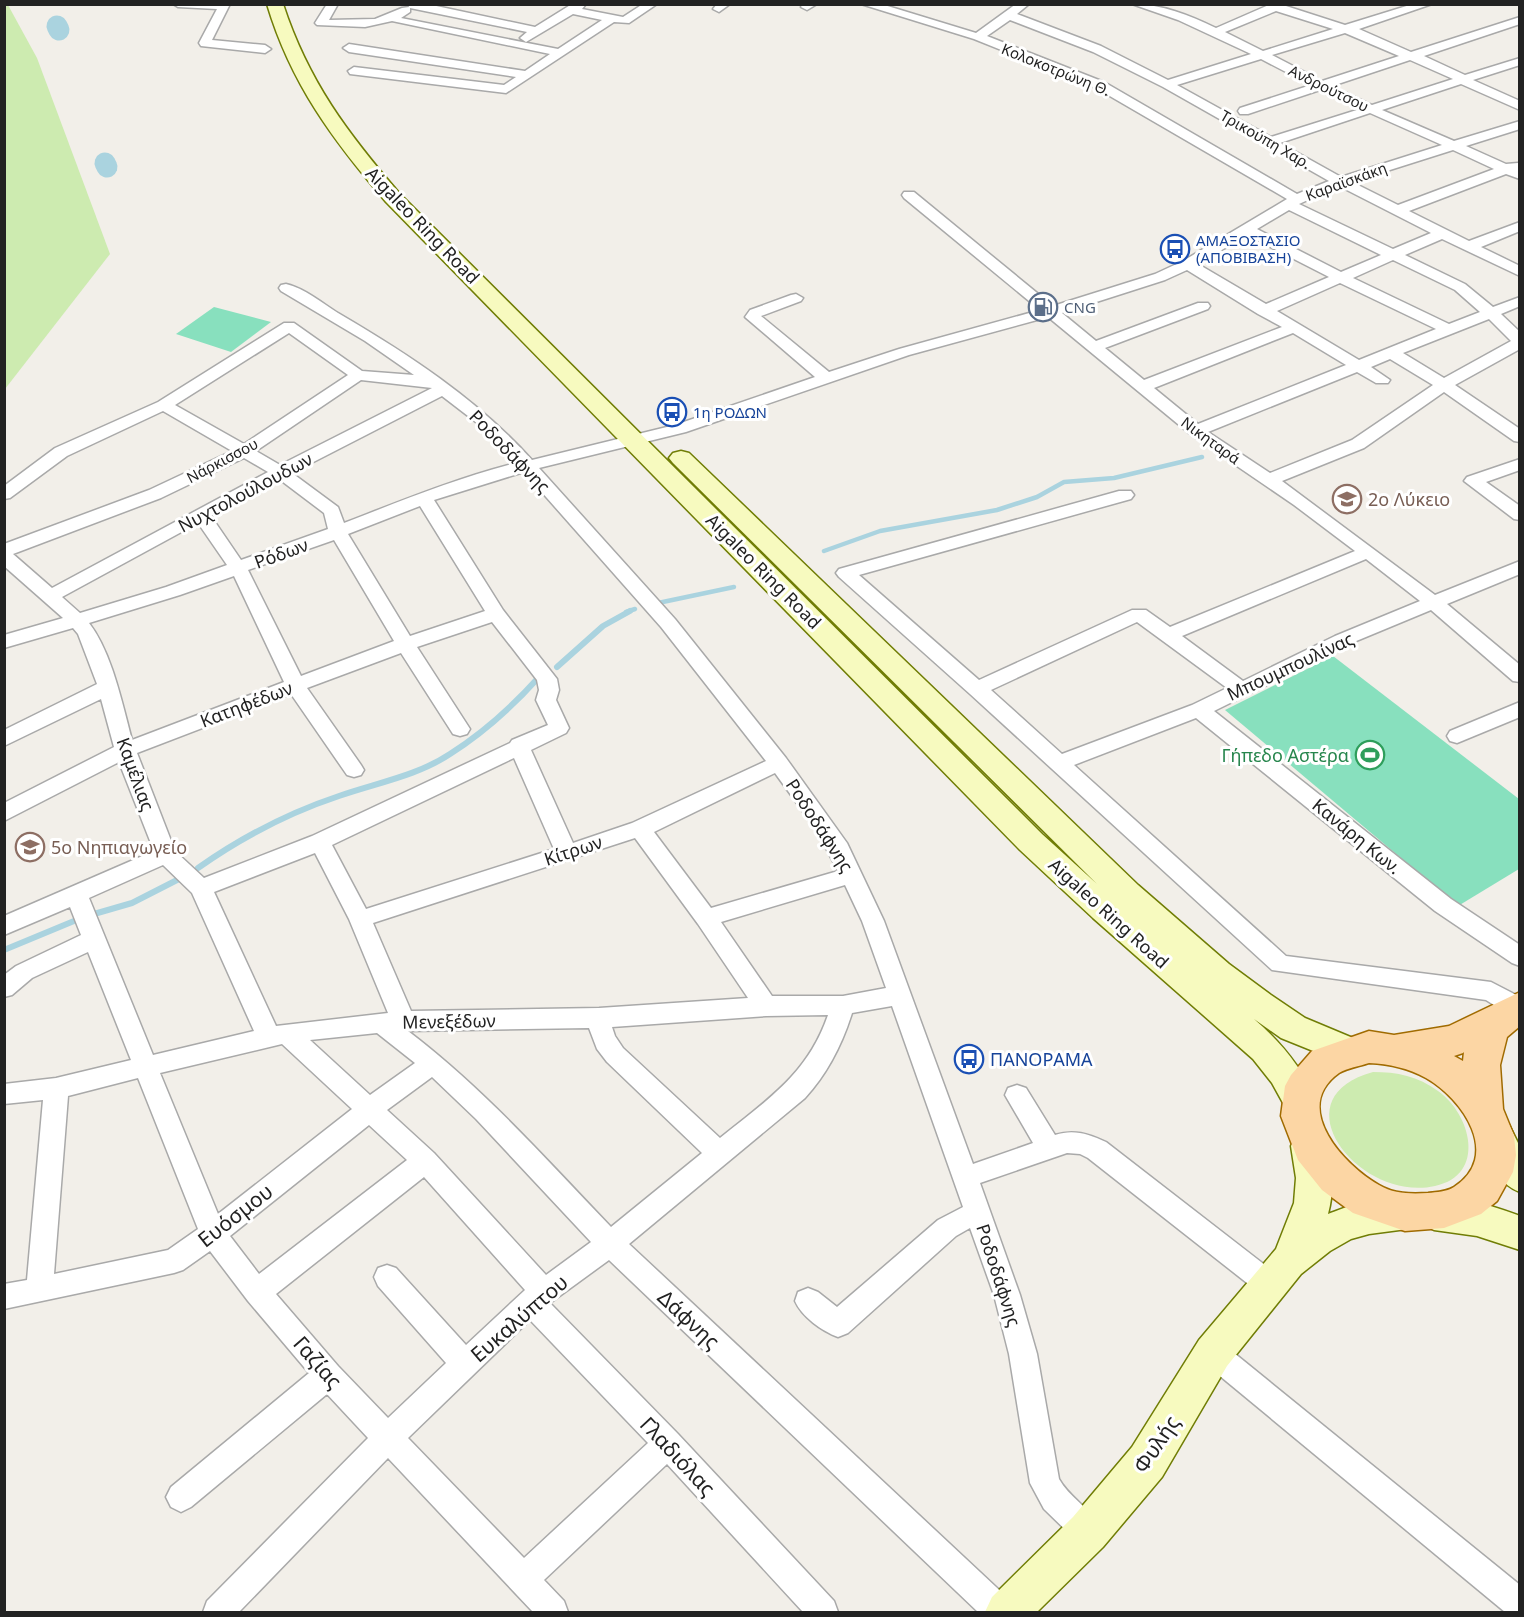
<svg xmlns="http://www.w3.org/2000/svg" width="1524" height="1617" viewBox="0 0 1524 1617" font-family="'Noto Sans',sans-serif">
  <style>
    .grass { fill: #cdebb0 }
    .pitch { fill: #88e0be }
    .lines { fill: none; stroke-linecap: round; stroke-linejoin: round }
    .stream-far1 { stroke: #aad3df; stroke-width: 4.5 }
    .stream { stroke: #aad3df; stroke-width: 6 }
    .canal { stroke: #aad3df; stroke-width: 21 }
    .street-casing { stroke: #a9a9a9; stroke-width: 3 }
    .secondary-casing { stroke: #707d05; stroke-width: 3 }
    .primary-casing { stroke: #a06b00; stroke-width: 3 }
    .street { fill: #fff; fill-rule: evenodd }
    .secondary { fill: #f7fabf; fill-rule: evenodd }
    .primary { fill: #fcd6a4; fill-rule: evenodd }
    .labels { text-anchor: middle; dominant-baseline: central; stroke-width: 6; stroke-linejoin: round; paint-order: stroke }
    .far-street-label { font-size: 15px; fill: #222; stroke: #fff }
    .far-transit-label { font-size: 15px; fill: #164399; stroke: #fff; text-anchor: start }
    .far-service-label { font-size: 15px; fill: #4e5e75; stroke: #fff; text-anchor: start }
    .street-label { font-size: 18px; fill: #222; stroke: #fff }
    .education-label { font-size: 18px; fill: #785e54; stroke: #fff; text-anchor: start }
    .leisure-label { font-size: 18px; fill: #27864d; stroke: #fff; text-anchor: end }
    .transit-label { font-size: 18px; fill: #164399; stroke: #fff; text-anchor: start }
    .near-street-label { font-size: 21px; fill: #222; stroke: #fff }
  </style>
  <rect width="100%" height="100%" fill="#f2efe9"/>
  <!-- grass -->
  <g class="grass">
    <polygon points="8,5 37,58 110,254 5,389 4,5"/>
    <path d="M1373,1072c24,0 45,4 65,19 33,23 49,84 -3,95 -75,17 -159,-88 -62,-114z"/>
  </g>
  <!-- pitch -->
  <g class="pitch">
    <polygon points="214,307 271,322 231,352 176,334"/>
    <polygon points="1333,656 1519,799 1519,869 1458,906 1225,710"/>
  </g>
  <g class="lines">
    <!-- stream-far1 -->
    <g class="stream-far1">
      <polyline points="824,551 880,531 997,510 1037,497 1064,482 1114,478 1202,457"/>
      <polyline points="658,603 734,587"/>
      <polyline points="626,612 635,609"/>
    </g>
    <!-- stream -->
    <g class="stream">
      <polyline points="557,667 603,626 630,611"/>
      <path d="M198,868c44,-31 90,-55 141,-72 37,-13 78,-20 111,-42 33,-21 63,-48 89,-77"/>
      <polyline points="94,914 132,903 179,879"/>
      <polyline points="4,950 74,921"/>
    </g>
    <!-- canal -->
    <g class="canal">
      <polyline points="57,26 59,30"/>
      <polyline points="105,163 107,167"/>
    </g>
    <!-- street casing -->
    <g class="street-casing">
      <g id="street">
        <polygon points="173,4 230,4 212,40 265,45 271,49 265,53 201,46 199,43 217,9 178,7"/>
        <path d="M327,4h11l-9,16 46,-1 27,-11 7,-1 -1,-3h19l108,23 37,-23h14l-4,5 41,8 20,-13h14l-28,19 -15,-1 -108,71 -156,-19 -2,-3 6,-4 150,18 12,-8 -167,-25 -6,-4 6,-4 176,27 25,-17 -158,-33 -27,6 -48,-2 -2,-2zM410,8l117,24 -7,6 6,4 47,-28 29,6 -44,29 -157,-31 9,-6z"/>
        <polygon points="717,4 730,4 719,12 713,9"/>
        <polygon points="803,4 817,4 807,10 801,7"/>
        <path d="M861,4h20l95,29 40,-29h13l-12,10 84,32 67,34 83,-26 -73,-34 -46,-16c30,0 57,11 84,24l55,-24h16l-1,2 59,19 68,-21h19l-73,25 52,23 109,-35v7l-96,32 41,19 55,-17v7l-47,15 47,21v9l-59,-26 -79,26 72,31 66,-20v8l-54,17 40,18 12,-1 2,16 -14,-5 -97,37 60,30 51,-19v9l-39,16 39,19v10l-78,-37 -37,16 60,29 28,23 27,-10v9l-19,8 19,18v17l-65,36 65,44v13l-6,-1 -70,-49 -80,56 -82,33 153,114 85,-34v13l-73,30 73,61v17l-7,-1 -82,-71 -82,34 -135,67 237,188 69,46v21l-8,-3 -77,-52 -239,-193 -122,47 212,191 205,26 29,15v20l-10,-2 -24,-15 -214,-30 -302,-276 -131,-117 -3,-4 3,-4 280,-78h12l3,4 -3,4 -272,76 120,105 153,-70h14l24,17 185,-76 -61,-46 -104,-71 -142,-117 -139,38 -223,77 -147,36 136,151 111,139 61,85 37,78 89,243 60,-21 -28,-48 3,-7 9,-3 9,3 29,47c19,-6 33,-1 51,7l173,134 4,9 -4,9 -9,3 -9,-3 -173,-136 -8,-4 -13,-1 -87,30 40,112 17,59 22,125c11,20 35,31 44,53l-5,10 -10,5 -10,-5 -34,-33 -14,-26 -21,-129 -15,-59 -24,-67 -14,8 -108,97 -10,4c-16,-6 -36,-20 -43,-36l3,-9 10,-4 10,4 19,15 101,-87 25,-13 -71,-201 -40,7c-10,32 -25,61 -47,85l-176,146 382,357 4,11h-37l-369,-352 -59,43 128,131 156,167 4,11h-35l-136,-148 -123,116 20,21 4,11h-35l-145,-154 -149,154h-36l4,-11 161,-163 -41,-44 -136,113 -10,5 -10,-5 -5,-10 5,-10 138,-114 -61,-72 -38,-50 -27,19 -9,3 -170,36v-25l23,-4 16,-180 -39,4v-20l52,-6 75,-18 -43,-108 -56,26 -20,17 -8,2v-22l12,-9 65,-31 -11,-28 -66,28v-19l150,-65 -35,-89 -115,59v-18l110,-56 -13,-48 -97,47v-16l93,-46 -19,-50 -5,-6 -69,20v-13l59,-17 -59,-52v-22l145,-54 83,-39 -69,-40 -96,45 -57,42 -6,1v-13l51,-38 103,-46 126,-79h10l68,48 52,4 -49,-34 -84,-50 -2,-3 2,-3 5,-1c18,4 36,19 52,29 70,41 139,86 194,147l143,-35 140,-48 -70,-60 5,-7 41,-15 5,-1 7,4 -2,3 -40,15 68,56 70,-23 141,-39 -136,-112 -2,-3 2,-3h10l139,114 102,-32 28,-13 104,-62 -191,-111 -122,-49zM1276,11l57,18 -70,22 -38,-19zM1010,20l83,32 70,35 166,94 -32,13 -193,-112 -117,-46zM1345,33l54,23 -77,25 -50,-26zM1261,59l50,26 -71,23 -2,3 2,3h8l72,-24 40,19 -89,28 -94,-52zM1410,60l43,19 -81,26 -40,-19zM1370,113l72,32 -101,32 -61,-34zM1453,150l41,19 -96,36 -46,-23zM1339,186l92,47 -38,16 -94,-45zM1289,210l92,45 -40,17 -84,-43zM1247,235l82,42 -63,27 -68,-40zM1393,260l62,30 25,22 -31,12 -96,-46zM1187,270l71,44 24,13 -138,53 -39,-32 103,-39 2,-3 -2,-3h-10l-102,38 -34,-28 103,-33zM1340,283l96,46 -77,31 -82,-49zM1489,319l22,22 -67,37 -41,-25zM289,333l59,42 -104,69 -69,-39zM1293,333l53,32 -148,59 -44,-36zM1390,359l43,26 -81,55 -82,33 -62,-41 149,-60 19,11h12l2,-3 -19,-13zM361,380l71,8 -152,77 -24,-14zM442,396l39,30 35,37c-59,15 -115,38 -172,60l-6,-16 -46,-34zM244,458l24,14 -216,116 -39,-34 148,-56zM524,472l137,155 105,134 -134,62 -59,20 -42,-93 35,-17 3,-5 -13,-28 3,-10 -2,-11 -54,-69 -69,-110zM279,479l45,34 4,16 -87,31 -30,-44zM420,506l65,105 -75,25 -62,-102zM198,523l29,42 -61,22 -86,26 -18,-16zM334,540l60,101 -93,35 -53,-106zM1366,559l54,42 -85,35 -92,45 -61,-45zM234,576l50,106 -152,58c-10,-37 -20,-87 -43,-117l91,-28zM492,622l45,58 2,10 -3,10 12,25 -36,15 -2,3 -198,93 -108,42 -29,-27 -38,-98 154,-59 56,81 7,2 7,-2 3,-5 -3,-5 -54,-77 94,-35 52,81 7,2 7,-2 3,-5 -53,-82zM1137,622l90,66 -35,17 -130,49 -71,-64zM514,758l40,91 -188,60 -34,-64zM775,773l42,58 21,40 -127,37 -57,-76zM635,838l63,86 50,74 -149,10 -188,3 -38,-88zM315,853l34,66 39,94 -112,13 -62,-134zM163,865l29,28 62,138 -101,24 -64,-157zM845,885l17,36 24,67 -43,8h-71l-51,-74zM828,1015c-20,59 -61,85 -108,123l-97,-90 -8,-12 -3,-9 154,-11zM589,1028l8,21 10,13 95,91 -91,74c-65,-68 -128,-139 -203,-196zM377,1033l38,30 -45,32 -60,-55zM282,1044l70,65 -134,105 -58,-141zM432,1077l44,42 115,123 -45,33 -112,-122 -47,-43zM138,1078l60,151 -30,21 -114,24 14,-178zM369,1125l38,35 -148,114 -29,-38zM424,1177l101,113 -59,55 -70,-77 -9,-3 -9,3 -4,9 4,9 68,77 -58,55 -50,-52 -62,-72zM530,1320l118,123 -124,115 -116,-120z"/>
        <polygon points="1520,459 1520,470 1486,482 1520,506 1520,520 1514,519 1464,481 1467,477"/>
        <polygon points="1520,702 1520,717 1457,743 1450,741 1447,736 1450,731"/>
        <polygon points="1213,1340 1223,1344 1520,1585 1520,1612 1505,1612 1203,1362 1199,1353 1203,1344"/>
      </g>
    </g>
    <!-- secondary casing -->
    <g class="secondary-casing">
      <g id="secondary">
        <path d="M267,4h16c25,77 65,130 117,190l642,640 55,50 -424,-421 -4,-5 4,-5 8,-2 8,2 449,432 91,79 42,31 34,23 55,23 5,10 -5,10 -12,4 -67,-27 -27,-19c28,24 48,49 63,82l-5,11 -12,4 -12,-4 -16,-29 -19,-24 -160,-141 -73,-68 -634,-648c-53,-62 -95,-118 -119,-198z"/>
        <path d="M1496,1121l13,4 11,22v45c-24,-9 -32,-34 -42,-56l5,-11z"/>
        <path d="M1309,1130l13,5c11,25 13,53 6,79 23,-9 71,-27 93,-12 26,-12 72,4 99,14v34l-43,-14 -43,-6 -14,-7 -13,6 -38,5 -18,5 -21,12 -29,23 -74,92 -65,111 -59,70 -66,65h-52l7,-15 81,-80 59,-70 67,-107 77,-91 18,-46 2,-25 -5,-32 5,-11z"/>
      </g>
    </g>
    <!-- primary casing -->
    <g class="primary-casing">
      <path id="primary" d="M1520,992v34l-13,11 -7,28 3,44 11,27 2,19 -3,17 -16,29 -16,13 -37,14 -39,3 -52,-18 -31,-23 -24,-30 -17,-44 4,-30 6,-11 21,-24 57,-20 25,4 55,-9zM1464,1052l-1,9 -9,-5 9,-3zM1369,1063c20,1 39,5 57,15 37,21 76,78 28,109 -8,5 -17,5 -26,6 -17,1 -34,1 -49,-8 -34,-19 -89,-77 -40,-112 8,-5 21,-7 30,-10z"/>
    </g>
    <!-- street -->
    <use href="#street" class="street"/>
    <!-- secondary -->
    <use href="#secondary" class="secondary"/>
    <!-- primary -->
    <use href="#primary" class="primary"/>
  </g>
  <!-- icons -->
  <defs>
    <g id="bus-ring" transform="scale(1.5)"><circle r="9.5" fill="#fff" stroke="#1a4fb4" stroke-width="1.5"/><path d="M-5-6H5V4H4V6H2V4H-2V6H-4V4H-5ZM-3.5-4V0h7V-4ZM-3.5 1.2v1.5H-2V1.2ZM2 1.2v1.5H3.5V1.2Z" fill="#1a4fb4"/></g>
    <g id="fuel-ring" transform="scale(1.5)"><circle r="9.5" fill="#fff" stroke="#5c6f8a" stroke-width="1.5"/><path d="M-5.5-6h7V0h2V4h1.3V-2.5L3-4.5l.8-.8L6-3V5H2.5V1h-1V6h-7ZM-4.2-4.7v3.2H.2V-4.7Z" fill="#5c6f8a"/></g>
    <g id="school-ring" transform="scale(1.5)"><circle r="9.5" fill="#fff" stroke="#8d6e63" stroke-width="1.5"/><path d="M0-5L7-2L0 1L-7-2ZM-4 1L0 2.5L4 1V4Q0 6-4 4Z" fill="#8d6e63"/></g>
    <g id="stadium-ring" transform="scale(1.5)"><circle r="9.5" fill="#fff" stroke="#2e9e5b" stroke-width="1.5"/><path d="M0-5a6.5 5 0 1 0 0 10a6.5 5 0 1 0 0-10ZM-3.5-1.8h7v3.6h-7Z" fill="#2e9e5b"/></g>
  </defs>
  <g fill-rule="evenodd">
    <use href="#bus-ring" x="1175" y="249"/>
    <use href="#fuel-ring" x="1043" y="307"/>
    <use href="#bus-ring" x="672" y="412"/>
    <use href="#school-ring" x="1347" y="499"/>
    <use href="#stadium-ring" x="1370" y="755"/>
    <use href="#school-ring" x="30" y="847"/>
    <use href="#bus-ring" x="969" y="1059"/>
  </g>
  <g class="labels">
    <!-- far-street labels -->
    <g class="far-street-label">
      <text transform="translate(1056 69) rotate(22)">Κολοκοτρώνη Θ.</text>
      <text transform="translate(1329 88) rotate(26)">Ανδρούτσου</text>
      <text transform="translate(1266 139) rotate(30)">Τρικούπη Χαρ.</text>
      <text transform="translate(1346 181) rotate(-20)">Καραϊσκάκη</text>
      <text transform="translate(1211 440) rotate(36)">Νικηταρά</text>
      <text transform="translate(222 460) rotate(-28)">Νάρκισσου</text>
    </g>
    <!-- far-transit labels -->
    <g class="far-transit-label">
      <text x="1196" y="240">ΑΜΑΞΟΣΤΑΣΙΟ<tspan x="1196" dy="17">(ΑΠΟΒΙΒΑΣΗ)</tspan></text>
      <text x="693" y="412">1η ΡΟΔΩΝ</text>
    </g>
    <!-- far-service labels -->
    <g class="far-service-label">
      <text x="1064" y="307">CNG</text>
    </g>
    <!-- street labels -->
    <g class="street-label">
      <text transform="translate(423 225) rotate(46)">Aigaleo Ring Road</text>
      <text transform="translate(510 451) rotate(46)">Ροδοδάφνης</text>
      <text transform="translate(245 492) rotate(-28)">Νυχτολούλουδων</text>
      <text transform="translate(281 553) rotate(-20)">Ρόδων</text>
      <text transform="translate(764 571) rotate(45)">Aigaleo Ring Road</text>
      <text transform="translate(1290 666) rotate(-25)">Μπουμπουλίνας</text>
      <text transform="translate(246 704) rotate(-21)">Κατηφέδων</text>
      <text transform="translate(136 774) rotate(70)">Καμέλιας</text>
      <text transform="translate(820 825) rotate(57)">Ροδοδάφνης</text>
      <text transform="translate(1357 836) rotate(39)">Κανάρη Κων.</text>
      <text transform="translate(573 850) rotate(-18)">Κίτρων</text>
      <text transform="translate(1109 913) rotate(42)">Aigaleo Ring Road</text>
      <text transform="translate(449 1021) rotate(-1)">Μενεξέδων</text>
      <text transform="translate(999 1275) rotate(72)">Ροδοδάφνης</text>
    </g>
    <!-- education labels -->
    <g class="education-label">
      <text x="1368" y="499">2ο Λύκειο</text>
      <text x="51" y="847">5ο Νηπιαγωγείο</text>
    </g>
    <!-- leisure labels -->
    <g class="leisure-label">
      <text x="1349" y="755">Γήπεδο Αστέρα</text>
    </g>
    <!-- transit labels -->
    <g class="transit-label">
      <text x="990" y="1059">ΠΑΝΟΡΑΜΑ</text>
    </g>
    <!-- near-street labels -->
    <g class="near-street-label">
      <text transform="translate(235 1215) rotate(-38)">Ευόσμου</text>
      <text transform="translate(519 1318) rotate(-41)">Ευκαλύπτου</text>
      <text transform="translate(689 1319) rotate(43)">Δάφνης</text>
      <text transform="translate(318 1362) rotate(49)">Γαζίας</text>
      <text transform="translate(1156 1444) rotate(-56)">Φυλής</text>
      <text transform="translate(678 1456) rotate(47)">Γλαδιόλας</text>
    </g>
  </g>
  <!-- border -->
  <rect width="1524" height="1617" fill="none" stroke="#222222" stroke-width="12"/>
</svg>
